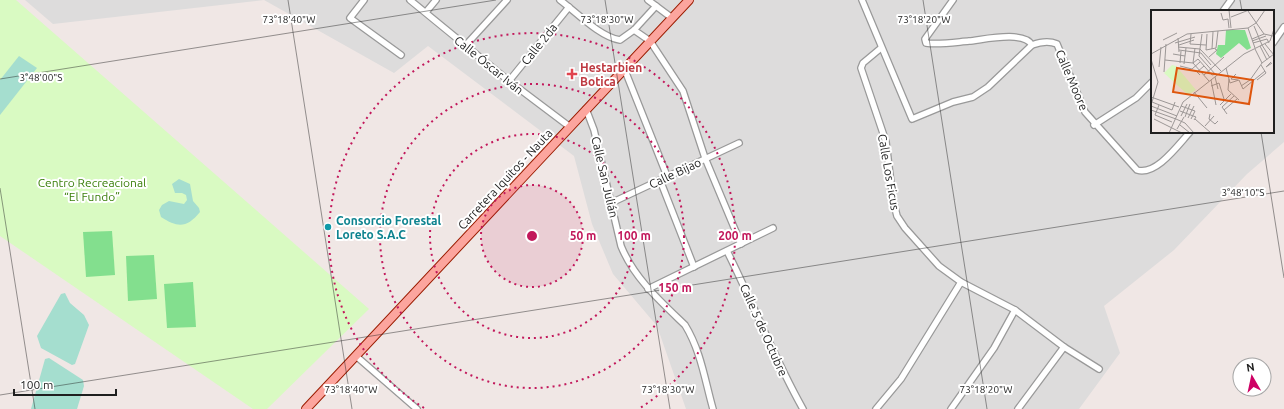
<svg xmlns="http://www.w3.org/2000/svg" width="1284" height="409" viewBox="0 0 1284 409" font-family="Ubuntu,sans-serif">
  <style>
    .residential { fill: #dddcdc; fill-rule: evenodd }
    .park { fill: #d9fac2 }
    .pitch { fill: #83df8e }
    .water { fill: #a5decf }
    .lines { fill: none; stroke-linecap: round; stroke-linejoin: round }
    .street-casing { stroke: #999; stroke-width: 8 }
    .primary-casing { stroke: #9a1c00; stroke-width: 10 }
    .street { stroke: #fff; stroke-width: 5.5 }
    .primary { stroke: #fca59e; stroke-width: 8 }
    .ticks { fill: none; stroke: #1f1f1f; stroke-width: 1; stroke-opacity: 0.45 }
    .ring { fill: none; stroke: #c2185b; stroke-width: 2; stroke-dasharray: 2 4 }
    .health-dot { fill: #e0444e; stroke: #fff; stroke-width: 1.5 }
    .culture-dot { fill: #0f9aa8; stroke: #fff; stroke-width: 1.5 }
    .labels { text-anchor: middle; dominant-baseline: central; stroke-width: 4; stroke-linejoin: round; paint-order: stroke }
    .street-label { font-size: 12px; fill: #1f1f1f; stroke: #fff }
    .health-label { font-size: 12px; font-weight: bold; fill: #be3a42; stroke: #fff; text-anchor: start }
    .park-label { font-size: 12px; fill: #3a7f0b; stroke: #fff }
    .culture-label { font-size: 12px; font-weight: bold; fill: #0d838f; stroke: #fff; text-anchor: start }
    .inset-road { fill: none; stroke: #9c9796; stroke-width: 1 }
    .view { fill: #de560d; fill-opacity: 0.15; stroke: #de560d; stroke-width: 2 }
    .inset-edge { fill: none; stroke: #1f1f1f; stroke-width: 2 }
    .ticks-label { font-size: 10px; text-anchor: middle; fill: #1f1f1f; stroke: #fff; stroke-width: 4; stroke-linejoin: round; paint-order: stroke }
    .centre { fill: #c2185b; stroke: #fff; stroke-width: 2 }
    .ring-label { font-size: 12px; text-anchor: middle; font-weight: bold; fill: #c2185b; stroke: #fff; stroke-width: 4; stroke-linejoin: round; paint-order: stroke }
  </style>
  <rect width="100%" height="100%" fill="#f0e7e5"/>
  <!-- residential -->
  <path class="residential" d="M25,0h1259v142l-37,32 -73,76 -70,56 16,47 -41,56h-393l-29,-83 -44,-52 -21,-50 -18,-68 -146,-110 -34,27 -130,-73 -211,24zM1152,11h121v121h-121z"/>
  <!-- park -->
  <polygon class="park" points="0,0 16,0 369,309 267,409 253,409 0,236"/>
  <!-- pitch -->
  <g class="pitch">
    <polygon points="112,231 115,275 86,277 83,232"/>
    <polygon points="154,255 157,299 128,301 126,256"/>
    <polygon points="193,282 196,327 167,328 164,284"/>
  </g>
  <!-- water -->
  <g class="water">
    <polygon points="19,56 37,68 0,115 0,80"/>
    <path d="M179,179l11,5 3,17 6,7 1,4c-13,16 -22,16 -39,5l-2,-7 3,-5 7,-4 15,3 3,-4 -1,-5 -4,-2h-7l-3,-9z"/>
    <polygon points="65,293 70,303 84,315 89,325 75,364 72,365 41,348 37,336 61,294"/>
    <polygon points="49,358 83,380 84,386 77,409 31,409 45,359"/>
  </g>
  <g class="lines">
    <!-- street casing -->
    <g class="street-casing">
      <g id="street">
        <polyline points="364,0 350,18 401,55"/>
        <polyline points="410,0 509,81 570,127"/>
        <path d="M560,0c16,12 40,37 60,40l14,-10 22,-24"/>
        <polyline points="648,0 672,18"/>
        <path d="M862,0l50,119 41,-17 20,-5 15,-10 44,-42c8,-3 16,-5 25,-1l28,68 52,58c19,6 41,-25 53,-38"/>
        <path d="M953,0l-28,39 1,4c12,2 31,-1 43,-2 13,-1 55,-11 63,4"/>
        <polyline points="1223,11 1231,0"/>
        <polyline points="426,12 436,0"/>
        <polyline points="634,30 650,41 683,91 705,158 741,244"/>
        <polyline points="1273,43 1284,27"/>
        <polyline points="465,46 507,0"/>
        <polyline points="881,48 863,63 861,68 886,142 893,200 897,216 905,228 939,266 961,282 1015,310 1064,347 1099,369"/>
        <polyline points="624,68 667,176"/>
        <polyline points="509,81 569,7"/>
        <path d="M586,109l8,21 27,116c13,32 39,55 64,79 16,26 20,56 28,84"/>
        <polyline points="1094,125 1136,98 1152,82"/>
        <polyline points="660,180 694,267"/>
        <polyline points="611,203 739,143"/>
        <path d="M727,251c26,52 47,107 76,158"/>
        <polyline points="648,289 773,228"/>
        <polyline points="356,356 417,409"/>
        <polyline points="876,409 901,379 961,282"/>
        <polyline points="951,409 994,348 1015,310"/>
        <polyline points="1018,409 1064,347"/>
      </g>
    </g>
    <!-- primary casing -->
    <g class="primary-casing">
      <polyline id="primary" points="306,409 689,0"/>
    </g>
    <!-- street -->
    <use href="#street" class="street"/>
    <!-- primary -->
    <use href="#primary" class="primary"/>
  </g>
  <!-- ticks -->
  <path class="ticks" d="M288,0l64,409M605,0l65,409M923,0l64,409M1240,0l2,11M0,79l496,-79M1261,132l23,146M0,188l35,221M0,395l1284,-204"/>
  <!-- distance rings -->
  <circle cx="532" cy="236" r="51" fill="#c2185b" fill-opacity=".12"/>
  <g class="ring">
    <circle cx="532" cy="236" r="51"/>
    <circle cx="532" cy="236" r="102"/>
    <circle cx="532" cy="236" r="152"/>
    <path d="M424 408A203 203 0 1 1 640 408"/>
  </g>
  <!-- markers -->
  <path class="health-dot" d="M570 68h4v4h4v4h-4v4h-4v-4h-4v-4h4z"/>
  <circle class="culture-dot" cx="328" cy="227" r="4"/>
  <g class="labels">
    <!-- street labels -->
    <g class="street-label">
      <text transform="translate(539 44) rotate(-51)">Calle 2da</text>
      <text transform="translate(489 65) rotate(39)">Calle Óscar Iván</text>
      <text transform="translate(1072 80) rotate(67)">Calle Moore</text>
      <text transform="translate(889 172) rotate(80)">Calle Los Ficus</text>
      <text transform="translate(675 173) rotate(-25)">Calle Bijao</text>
      <text transform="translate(605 177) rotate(77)">Calle San Julián</text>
      <text transform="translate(505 179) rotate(-47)">Carretera Iquitos - Nauta</text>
      <text transform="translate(764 330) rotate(66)">Calle 5 de Octubre</text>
    </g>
    <!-- health labels -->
    <g class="health-label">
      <text x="580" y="67">Hestarbien<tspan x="580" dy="14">Botica</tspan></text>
    </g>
    <!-- park labels -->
    <g class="park-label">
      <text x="92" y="182">Centro Recreacional<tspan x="92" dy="14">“El Fundo”</tspan></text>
    </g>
    <!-- culture labels -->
    <g class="culture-label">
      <text x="336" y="220">Consorcio Forestal<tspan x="336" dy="14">Loreto S.A.C</tspan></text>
    </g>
  </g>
  <!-- overview -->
  <g transform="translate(1151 10)">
    <rect width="123" height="123" fill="#f0e7e5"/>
    <path d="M21,55l4,1 20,24 -8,5 -24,-22z" fill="#d9fac2"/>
    <path d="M75,20h19l6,18 -4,2 -8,-7 -18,15 -5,-4 2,-9h7z" fill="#83df8e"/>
    <path class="inset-road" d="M78,0l2,18M97,1l16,23 9,2M70,3l2,7 5,-1 1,9M80,7l18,-7M103,16l8,19M97,18l7,20M40,24l-1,10 16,1M51,24l-3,22 17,19M27,28l1,14M101,29l12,-5M12,30l14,-7M101,31l14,-5M24,33l20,-6M102,33l14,-4 2,4M114,34l9,11M28,35l15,-5M111,35l8,13M109,36l7,14M27,37l22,2 21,22M61,39l1,-17M104,39l7,14 12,-9M28,40l22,3 10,12M55,40l10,-2 2,-17M55,40l1,-16M0,44l36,-20 61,-6 8,-5 9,-13M22,44l12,2M58,47l8,-7 -2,-1M0,49l7,23 -6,20 20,8 3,-8M14,50l28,3 16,18M120,52l-5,5 6,-4M29,53l1,-12M42,53l5,-4 14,16 4,-1M42,53l2,-15M33,54l2,-16M29,56l12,3 8,-7M8,57l2,-20M75,58l4,15 9,-3 4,9 22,-18M13,62l2,-28M85,64l-5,5 7,1M49,65l-3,-3 7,-6M53,65l20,-18M64,67l3,12M78,69l-1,11 11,10M60,70l5,25M106,70l9,-7 -5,-8M60,76l8,-3 5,16M90,76l9,-6 12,-17M43,82l13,16M0,87l28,10M8,95l-4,10 17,7M69,95l11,-11M0,96l26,10M30,96l14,5 -4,8M0,100l25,9M73,100l13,-11M29,101l16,6 -2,3M59,104l-1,5 6,5 3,-3M76,104l-5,-7 12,-11M30,106l6,-12M34,107l5,-13M37,108l6,-12M3,109l28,14M25,109l9,4 9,10M44,109l16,14M29,115l10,8M54,116l9,-10M26,119l7,-12M18,123l14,-31 61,-48 26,-13 4,-12"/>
    <path class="view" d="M26,58l76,12 -4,24 -76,-12z"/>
    <rect width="123" height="123" class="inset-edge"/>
  </g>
  <g class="ticks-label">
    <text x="289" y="23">73°18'40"W</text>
    <text x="607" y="23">73°18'30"W</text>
    <text x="924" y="23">73°18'20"W</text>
    <text x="41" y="81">3°48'00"S</text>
    <text x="1243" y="196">3°48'10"S</text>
    <text x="351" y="393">73°18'40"W</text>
    <text x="668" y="393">73°18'30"W</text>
    <text x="986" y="393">73°18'20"W</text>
  </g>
  <circle cx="532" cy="236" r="6" class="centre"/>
  <g class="ring-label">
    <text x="583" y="240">50 m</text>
    <text x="634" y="240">100 m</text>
    <text x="735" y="240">200 m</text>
    <text x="675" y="292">150 m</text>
  </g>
  <!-- north arrow -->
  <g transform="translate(1252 377) rotate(351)"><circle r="19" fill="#ffffff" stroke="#a5a5a5"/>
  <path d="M0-3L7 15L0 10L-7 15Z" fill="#ce0064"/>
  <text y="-6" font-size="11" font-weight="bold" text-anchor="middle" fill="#1f1f1f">N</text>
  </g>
  <!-- scale -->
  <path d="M14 389v6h102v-6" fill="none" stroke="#1f1f1f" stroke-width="2"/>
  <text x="20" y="389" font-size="12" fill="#1f1f1f" stroke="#ffffff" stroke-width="3" paint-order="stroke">100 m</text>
</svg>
